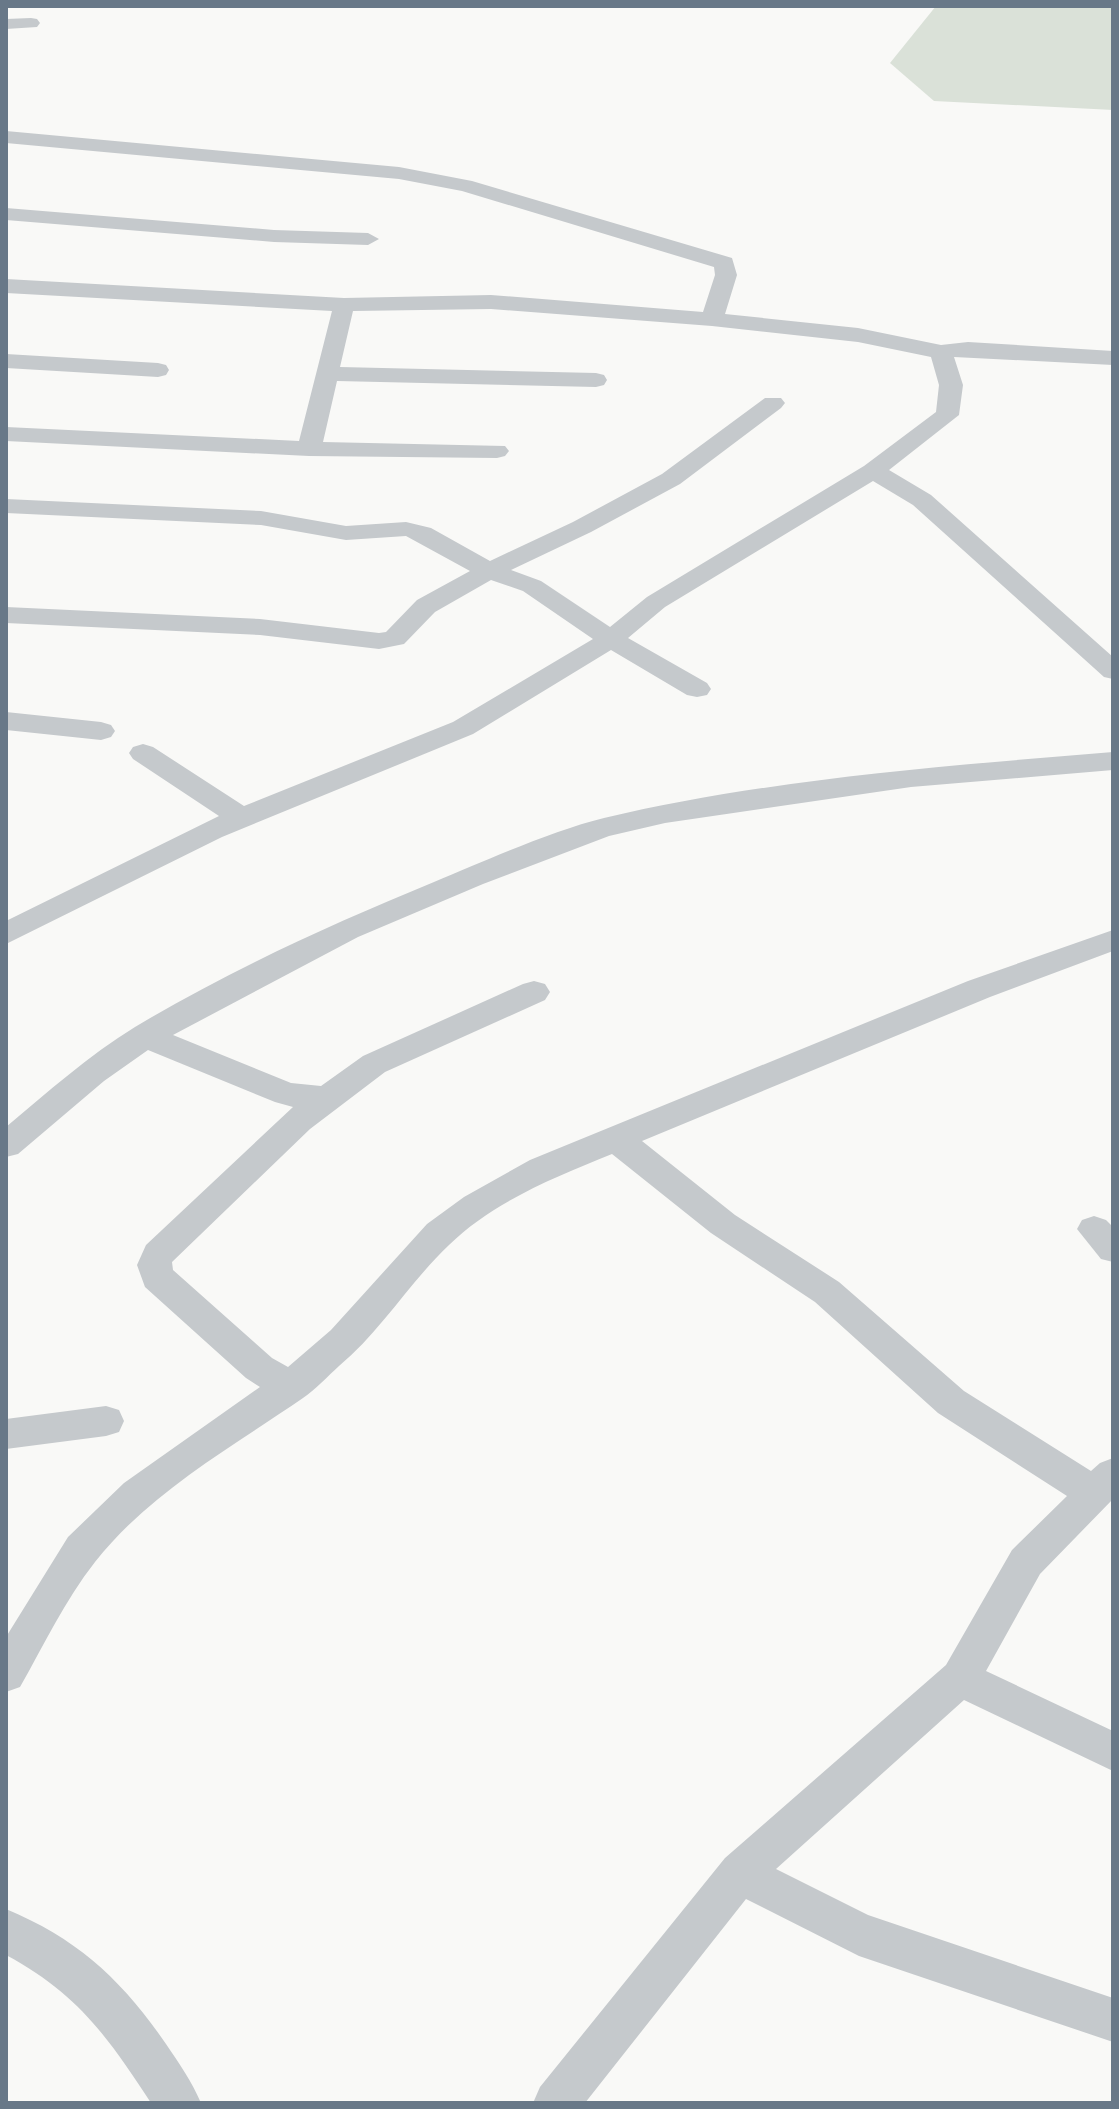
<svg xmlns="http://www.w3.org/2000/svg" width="1119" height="2109" viewBox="0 0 1119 2109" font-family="'PT Sans Narrow',sans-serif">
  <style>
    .green { fill: #dae1d8 }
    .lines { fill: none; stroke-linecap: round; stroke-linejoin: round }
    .minor { fill: #c5c9cc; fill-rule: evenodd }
  </style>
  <rect width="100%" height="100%" fill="#f9f9f7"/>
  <!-- green -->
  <polygon class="green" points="936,6 1113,6 1113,110 934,101 890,63"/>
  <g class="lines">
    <!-- minor -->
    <g class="minor">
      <polygon points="31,18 37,19 40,23 37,27 6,29 6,19"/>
      <polygon points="6,131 399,167 472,181 732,258 737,275 725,314 858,328 941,345 968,342 1113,351 1113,365 954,357 963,385 959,415 889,470 931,495 1113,657 1113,679 1104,677 913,505 873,481 665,607 628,638 707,683 711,689 707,695 697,697 687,695 611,650 473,734 222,837 6,944 6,921 219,816 133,759 129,753 133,747 143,744 153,747 244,806 453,722 593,639 523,591 491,580 435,612 404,644 379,649 260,635 6,623 6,607 260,619 379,633 386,632 417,600 470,571 406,536 346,540 261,525 6,513 6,499 261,511 346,526 406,522 431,528 490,561 573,522 662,474 765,398 781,398 785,403 781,408 680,484 591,532 511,570 541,581 610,627 647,597 864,466 936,412 939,385 931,357 858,342 712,326 491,309 353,311 340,367 596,373 604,375 607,380 604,385 596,387 337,381 323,442 505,446 509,451 505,456 497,458 309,456 6,441 6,427 299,441 332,311 6,293 6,279 344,298 491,295 703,312 715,275 714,267 462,191 399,179 6,143"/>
      <polygon points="6,208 274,230 368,233 379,239 368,245 274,242 6,220"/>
      <polygon points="6,354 158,363 166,365 169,370 166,375 158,377 6,368"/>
      <polygon points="6,712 101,722 111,725 115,731 111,737 101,740 6,730"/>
      <path d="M1113,752v18l-202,17 -246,36 -56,13 -126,48 -125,53 -185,98 118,48 30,3 42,-30 160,-72 11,-3 11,3 5,8 -5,8 -160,72 -75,57 -138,133 1,8 99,88 16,9 43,-37 96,-106 37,-27 66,-37 438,-179 145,-51v21l-123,46 -348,144 93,74 104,67 125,109 127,80 9,-8 13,-5v41l-73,75 -54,97 127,60v40l-149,-71 -188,169 92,46 245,83v44l-254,-86 -113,-57 -161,204h-52l7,-16 185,-229 221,-193 66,-115 55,-54 -129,-83 -123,-111 -104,-69 -99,-79c-57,23 -119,48 -163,91 -40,38 -68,86 -110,121 -11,10 -24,24 -36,32 -71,49 -153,94 -208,164 -30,38 -51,83 -75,125l-14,5v-55l62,-100 56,-54 136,-96 -14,-9 -101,-91 -8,-22 9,-20 147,-138 -18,-5 -127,-52 -44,31 -86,73 -12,3v-30c42,-35 83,-72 129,-100 95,-57 197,-103 299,-145 51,-21 117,-51 170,-64 165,-39 341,-52 509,-66z"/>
      <polygon points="1094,1216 1106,1220 1113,1227 1113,1262 1101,1259 1077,1229 1082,1220"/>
      <polygon points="106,1406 119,1410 124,1421 119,1432 106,1436 6,1449 6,1419"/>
      <path d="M6,1909c72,30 116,71 160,135 13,19 26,38 35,59h-50c-43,-66 -74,-110 -145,-148z"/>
    </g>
  </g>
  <!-- border -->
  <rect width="1119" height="2109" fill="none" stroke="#687888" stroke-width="16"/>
</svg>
